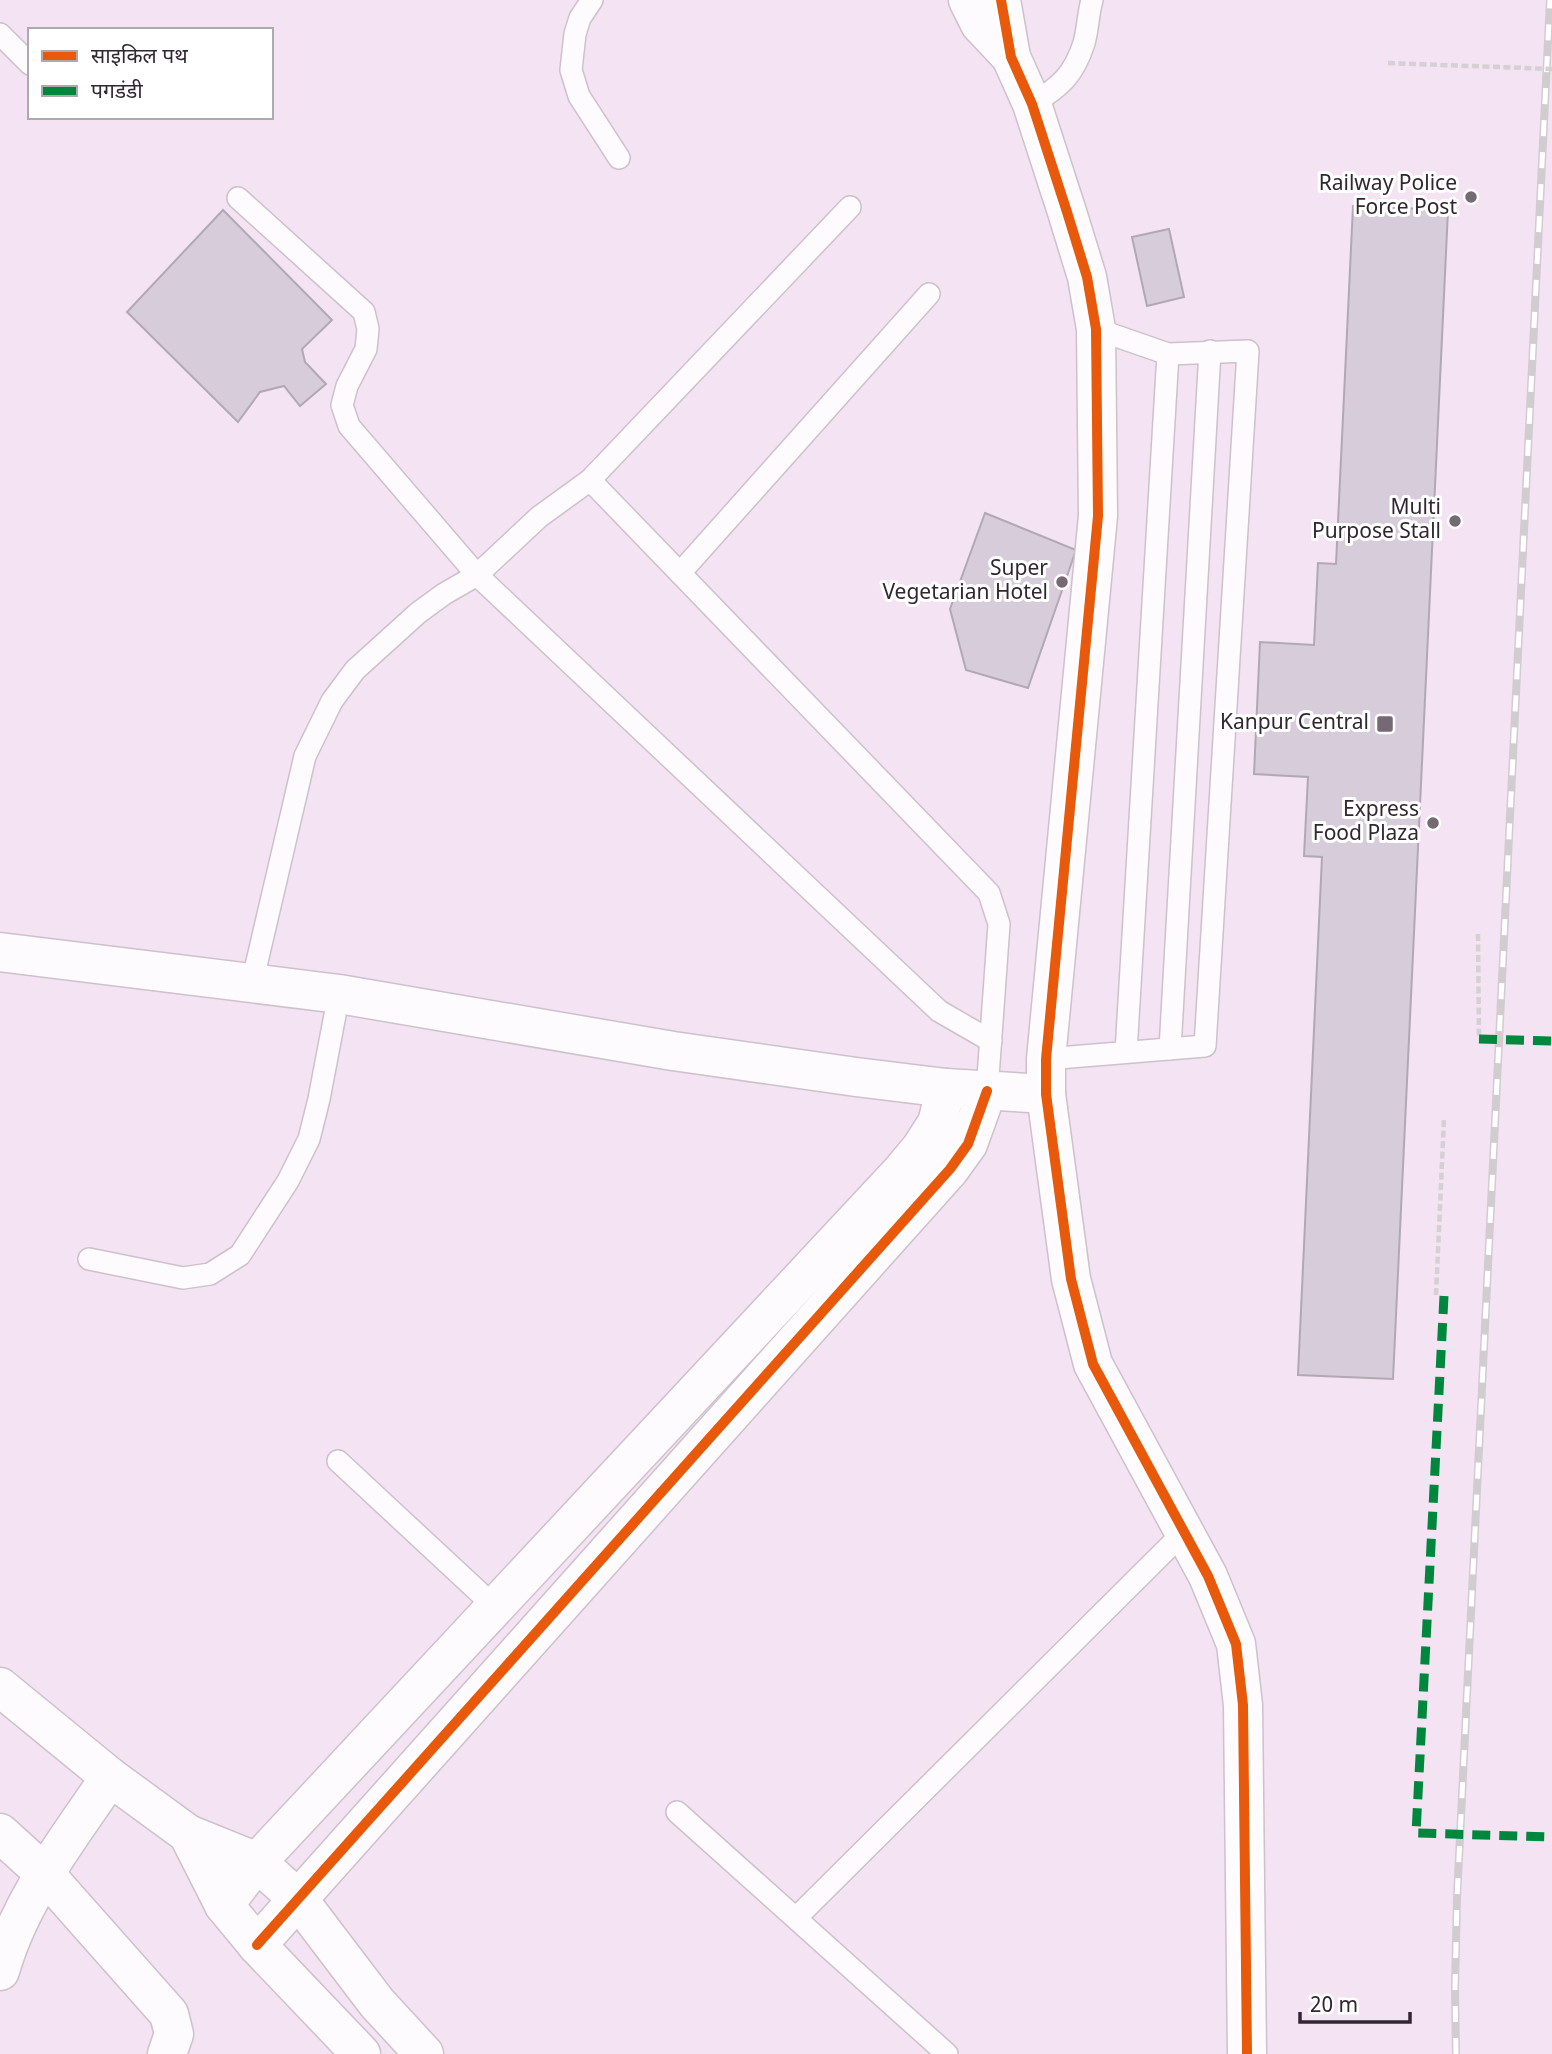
<svg xmlns="http://www.w3.org/2000/svg" width="1552" height="2054" viewBox="0 0 1552 2054" font-family="Georgia,'Noto Sans Devanagari',serif">
  <style>
    .building { fill: #d7cdda; stroke: #b1a8b4; stroke-width: 2 }
    .lines { fill: none; stroke-linecap: round; stroke-linejoin: round }
    .lane-casing { stroke: #cdc1cc; stroke-width: 24 }
    .street-casing { stroke: #cdc1cc; stroke-width: 41 }
    .secondary-casing { stroke: #cdc1cc; stroke-width: 41 }
    .path { stroke: #d5d0d4; stroke-width: 4.5; stroke-dasharray: 7 3.5; stroke-linecap: butt }
    .lane { stroke: #fdfbfd; stroke-width: 21 }
    .street { stroke: #fdfbfd; stroke-width: 38 }
    .secondary { stroke: #fdfbfd; stroke-width: 38 }
    .rail-casing { stroke: #d1ccd0; stroke-width: 8 }
    .rail { stroke: #fff; stroke-width: 5; stroke-dasharray: 16; stroke-linecap: butt }
    .path-bridge { stroke: #d5d0d4; stroke-width: 4.5; stroke-dasharray: 7 3.5; stroke-linecap: butt }
    .quiet { stroke: #00873e; stroke-width: 9; stroke-dasharray: 18 9; stroke-linecap: butt }
    .cycleway-casing { stroke: #fff; stroke-width: 15 }
    .cycleway { stroke: #e8590c; stroke-width: 10 }
    .poi-dot { fill: #756974; stroke: #fff; stroke-width: 2.5 }
    .labels { text-anchor: middle; dominant-baseline: central; stroke-width: 6; stroke-linejoin: round; paint-order: stroke }
    .poi-label { font-size: 21px; fill: #312730; stroke: #fff; text-anchor: end }
  </style>
  <rect width="100%" height="100%" fill="#f4e3f2"/>
  <!-- building -->
  <g class="building">
    <polygon points="1353,206 1448,210 1393,1379 1298,1375 1322,857 1304,856 1308,777 1254,774 1260,642 1314,645 1318,563 1336,564"/>
    <polygon points="223,210 332,320 302,349 305,362 326,384 300,406 284,386 260,392 238,422 127,312"/>
    <polygon points="1169,229 1184,297 1147,306 1132,237"/>
    <polygon points="985,513 1076,550 1028,688 966,670 950,609"/>
  </g>
  <g class="lines">
    <!-- lane casing -->
    <g class="lane-casing">
      <g id="lane">
        <polyline points="592,0 580,18 575,34 571,70 579,96 619,158"/>
        <polyline points="0,34 30,64"/>
        <path d="M1032,104c28,-17 42,-29 52,-61 4,-14 4,-29 8,-43"/>
        <polyline points="238,198 364,312 368,329 366,349 347,386 342,405 349,426 477,575 939,1011 991,1041"/>
        <polyline points="590,480 989,893 999,924 987,1091"/>
        <polyline points="680,573 929,294"/>
        <polyline points="252,983 305,756 332,701 355,670 418,613 444,594 477,575 539,517 590,480 850,207"/>
        <polyline points="1170,1049 1210,351"/>
        <polyline points="1126,1052 1168,354"/>
        <polyline points="1046,1059 1205,1046 1248,351 1168,354 1096,329"/>
        <polyline points="89,1259 183,1278 210,1274 240,1255 288,1181 309,1139 319,1099 339,994"/>
        <polyline points="338,1461 495,1607"/>
        <polyline points="677,1812 947,2054"/>
        <polyline points="796,1918 1183,1533"/>
      </g>
    </g>
    <!-- street casing -->
    <g class="street-casing">
      <g id="street">
        <polyline points="0,1833 45,1874 169,2014 174,2034 167,2054"/>
        <polyline points="224,1905 257,1862 901,1172 921,1148 937,1123 946,1088"/>
        <polyline points="257,1945 950,1169 968,1144 987,1091"/>
        <path d="M0,1971c20,-72 69,-133 110,-194"/>
      </g>
    </g>
    <!-- secondary casing -->
    <g class="secondary-casing">
      <g id="secondary">
        <polyline points="968,0 980,24 1011,57"/>
        <polyline points="1001,0 1011,57 1032,104 1067,212 1087,277 1096,329 1098,516 1046,1059 1046,1094 1071,1279 1093,1364 1208,1576 1236,1644 1243,1705 1247,2054"/>
        <polyline points="0,952 339,994 673,1051 856,1077 946,1088 1046,1094"/>
        <polyline points="0,1687 110,1777 188,1834 257,1862 298,1899 377,2003 424,2054"/>
        <polyline points="188,1834 224,1905 257,1945 361,2054"/>
      </g>
    </g>
    <!-- path -->
    <g class="path">
      <polyline points="1478,934 1479,1039"/>
      <polyline points="1436,1295 1444,1119"/>
    </g>
    <!-- lane -->
    <use href="#lane" class="lane"/>
    <!-- street -->
    <use href="#street" class="street"/>
    <!-- secondary -->
    <use href="#secondary" class="secondary"/>
    <!-- rail casing -->
    <g class="rail-casing">
      <polyline id="rail" points="1456,2054 1455,1988 1457,1898 1550,0"/>
    </g>
    <!-- rail -->
    <use href="#rail" class="rail"/>
    <!-- path-bridge -->
    <polyline class="path-bridge" points="1388,63 1552,69"/>
    <!-- quiet -->
    <g class="quiet">
      <polyline points="1479,1039 1552,1041"/>
      <polyline points="1444,1296 1416,1833 1552,1837"/>
    </g>
    <!-- cycleway casing -->
    <g class="cycleway-casing">
      <g id="cycleway">
        <polyline points="1001,0 1011,57 1032,104 1067,212 1087,277 1096,329 1098,516 1046,1059 1046,1094 1071,1279 1093,1364 1208,1576 1236,1644 1243,1705 1247,2054"/>
        <polyline points="257,1945 950,1169 968,1144 987,1091"/>
      </g>
    </g>
    <!-- cycleway -->
    <use href="#cycleway" class="cycleway"/>
  </g>
  <!-- markers -->
  <g class="poi-dot">
    <circle cx="1471" cy="197" r="7"/>
    <circle cx="1455" cy="521" r="7"/>
    <circle cx="1062" cy="582" r="7"/>
    <rect x="1376" y="715" width="18" height="18" rx="3.5"/>
    <circle cx="1433" cy="823" r="7"/>
  </g>
  <g class="labels">
    <!-- poi labels -->
    <g class="poi-label">
      <text x="1457" y="185">Railway Police<tspan x="1457" dy="24">Force Post</tspan></text>
      <text x="1441" y="509">Multi<tspan x="1441" dy="24">Purpose Stall</tspan></text>
      <text x="1048" y="570">Super<tspan x="1048" dy="24">Vegetarian Hotel</tspan></text>
      <text x="1369" y="724">Kanpur Central</text>
      <text x="1419" y="811">Express<tspan x="1419" dy="24">Food Plaza</tspan></text>
    </g>
  </g>
  <!-- legend -->
  <rect x="28" y="28" width="245" height="91" fill="#ffffff" stroke="#ada9ac" stroke-width="2"/>
  <rect x="42" y="51" width="35" height="10" fill="#e8590c" stroke="#ada9ac" stroke-width="2"/>
  <text x="91" y="63" font-size="21" fill="#312730">साइकिल पथ</text>
  <rect x="42" y="86" width="35" height="10" fill="#00873e" stroke="#ada9ac" stroke-width="2"/>
  <text x="91" y="98" font-size="21" fill="#312730">पगडंडी</text>
  <!-- scale -->
  <path d="M1300 2012v10h110v-10" fill="none" stroke="#312730" stroke-width="3.5"/>
  <text x="1310" y="2012" font-size="21" fill="#312730" stroke="#ffffff" stroke-width="5" paint-order="stroke">20 m</text>
</svg>
